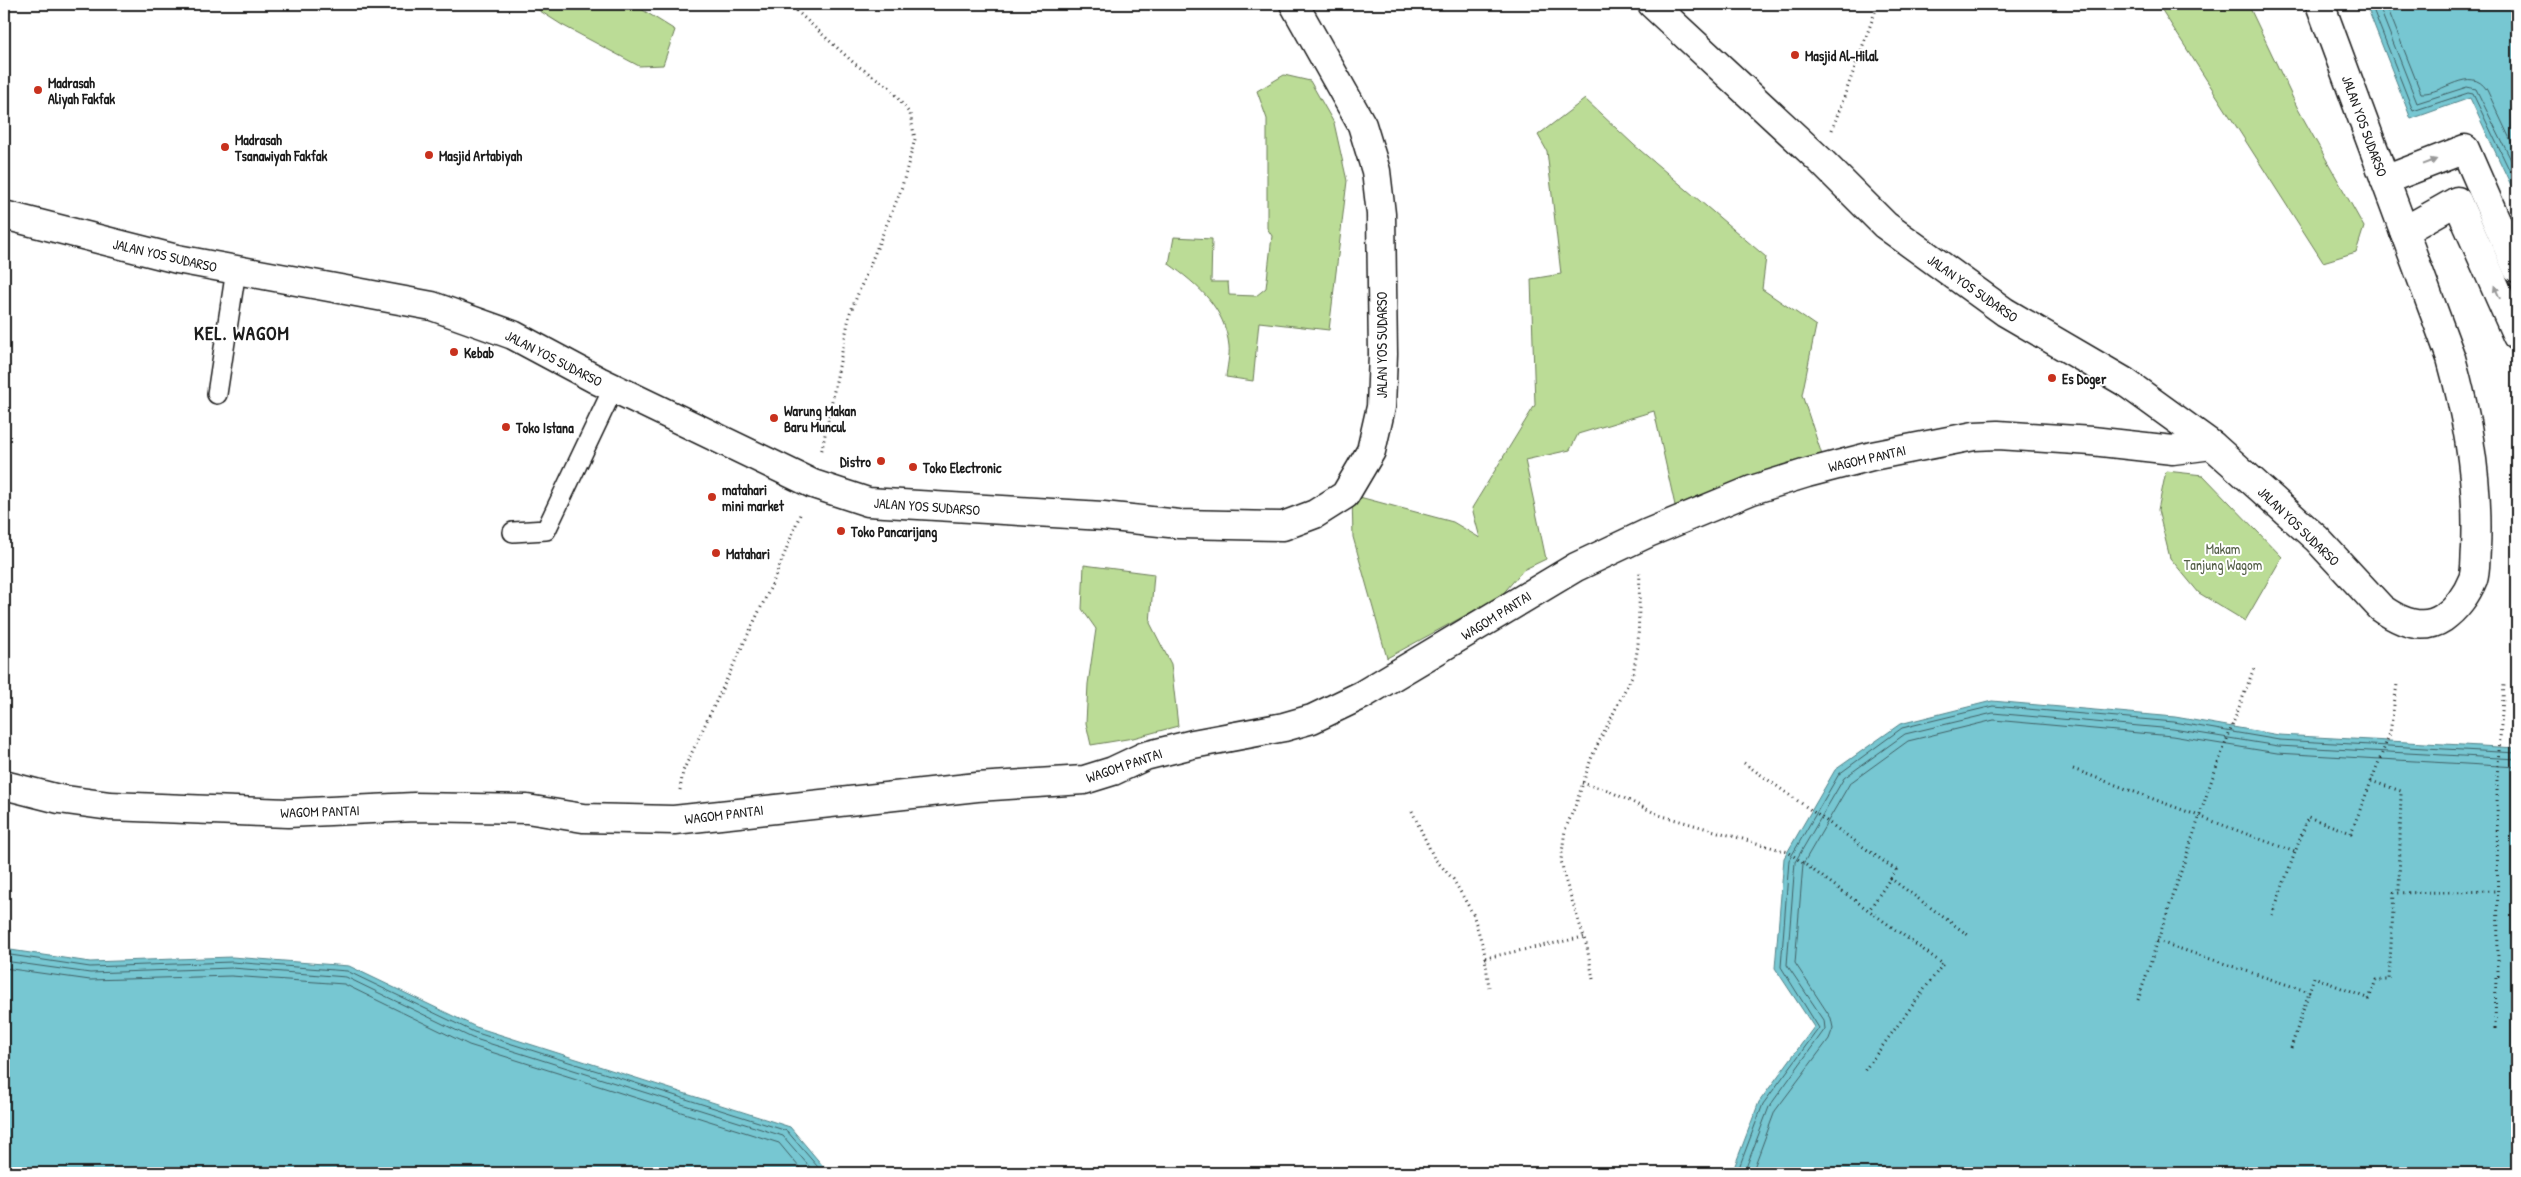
<svg xmlns="http://www.w3.org/2000/svg" width="2521" height="1177" viewBox="0 0 2521 1177" font-family="'Patrick Hand',sans-serif">
  <style>
    .green { fill: #bbdc96; stroke: #6c7c59 }
    .water { fill: #77c7d2; stroke: #538389 }
    .lines { fill: none; stroke-linecap: round; stroke-linejoin: round }
    .shore { stroke: #406065; stroke-width: 1 }
    .lane-casing { stroke: #1c1c1c; stroke-width: 22 }
    .street-casing { stroke: #1c1c1c; stroke-width: 31 }
    .secondary-casing { stroke: #1c1c1c; stroke-width: 31 }
    .primary-casing { stroke: #1c1c1c; stroke-width: 31 }
    .path { stroke: #1c1c1c; stroke-width: 3; stroke-dasharray: 1 4; stroke-linecap: butt }
    .lane { stroke: #fff; stroke-width: 19 }
    .street { stroke: #fff; stroke-width: 28 }
    .secondary { stroke: #fff; stroke-width: 28 }
    .primary { stroke: #fff; stroke-width: 28 }
    .oneway { fill: #999 }
    .poi-dot { fill: #c8321e; stroke: #fff; stroke-width: 2 }
    .labels { text-anchor: middle; dominant-baseline: central; stroke-width: 4; stroke-linejoin: round; paint-order: stroke }
    .poi-label { font-size: 14px; font-weight: bold; fill: #1c1c1c; stroke: #fff; text-anchor: start }
    .street-label { font-size: 14px; fill: #1c1c1c; stroke: #fff }
    .park-label { font-size: 14px; fill: #545f47; stroke: #fff }
    .district-label { font-size: 19px; font-weight: bold; letter-spacing: 1px; fill: #1c1c1c; stroke: #fff }
  </style>
  <rect width="100%" height="100%" fill="#fff"/>
  <filter id="ink" filterUnits="userSpaceOnUse"><feTurbulence type="fractalNoise" baseFrequency=".02" numOctaves="2"/><feDisplacementMap in="SourceGraphic" scale="10" xChannelSelector="R" yChannelSelector="G"/><feConvolveMatrix kernelMatrix="1 2 1 2 8 2 1 2 1" color-interpolation-filters="sRGB"/></filter>
  <g filter="url(#ink)">
    <!-- green -->
    <g class="green">
      <polygon points="529,4 633,4 675,30 663,65 639,66 562,25"/>
      <polygon points="2158,4 2248,4 2298,109 2364,227 2356,252 2323,262"/>
      <path d="M1284,75l26,6 24,42 13,58 -18,149 -70,-8 -6,59 -27,-4c1,-10 4,-22 3,-31 -4,-38 -31,-61 -60,-82l5,-27 38,2 -1,43h17l1,13 27,1 10,-8 6,-52 -5,-8v-109l-10,-28z"/>
      <polygon points="1585,99 1634,145 1766,257 1762,289 1816,326 1802,395 1824,461 1676,510 1654,411 1578,434 1570,450 1525,460 1546,559 1523,570 1501,596 1387,658 1353,537 1352,495 1453,522 1480,538 1472,508 1535,405 1531,279 1561,274 1547,151 1538,135"/>
      <polygon points="2166,471 2203,475 2282,557 2245,621 2199,593 2170,558 2158,510"/>
      <polygon points="1084,565 1154,574 1150,623 1171,664 1178,726 1133,738 1091,745 1086,723 1088,684 1096,629 1082,609"/>
    </g>
    <!-- water -->
    <g class="water">
      <polygon points="2366,4 2517,4 2517,198 2470,98 2411,119"/>
      <polygon points="1992,701 2175,717 2279,735 2517,748 2517,1173 1732,1173 1759,1102 1814,1027 1775,968 1784,858 1835,770 1900,724"/>
      <polygon points="4,949 90,962 232,957 349,966 476,1027 790,1127 828,1172 4,1173"/>
    </g>
    <g class="lines">
      <!-- shore -->
      <g class="shore">
        <polyline points="2371,4 2413,111 2468,93 2473,94 2517,186"/>
        <polyline points="2378,4 2417,103 2467,87 2476,89 2517,172"/>
        <path d="M2386,4l35,89c21,2 49,-29 66,-3l30,64"/>
        <polyline points="4,954 90,967 232,962 347,971 474,1032 787,1131 823,1173"/>
        <polyline points="4,961 90,973 232,968 346,977 472,1038 783,1136 815,1173"/>
        <polyline points="4,968 90,980 231,976 344,984 469,1045 779,1143 804,1173"/>
        <polyline points="1737,1173 1763,1104 1819,1028 1781,967 1789,860 1839,774 1902,728 1993,706 2174,722 2279,740 2517,753"/>
        <polyline points="1744,1173 1769,1107 1825,1029 1824,1020 1787,965 1795,862 1844,778 1905,734 1993,713 2173,729 2278,746 2517,759"/>
        <polyline points="1752,1173 1775,1111 1829,1039 1833,1028 1831,1018 1795,963 1803,864 1850,783 1908,741 1994,720 2172,736 2277,753 2517,767"/>
      </g>
      <!-- lane casing -->
      <g class="lane-casing">
        <g id="lane">
          <polyline points="217,394 236,270"/>
          <polyline points="513,532 546,530 613,389"/>
        </g>
      </g>
      <!-- street casing -->
      <g class="street-casing">
        <g id="street">
          <polyline points="2385,180 2465,149 2517,268"/>
          <polyline points="2404,231 2457,201 2517,336"/>
        </g>
      </g>
      <!-- secondary casing -->
      <g class="secondary-casing">
        <polyline id="secondary" points="4,785 59,799 110,806 288,813 414,807 527,809 583,818 674,820 977,787 1084,780 1113,771 1145,756 1193,744 1284,727 1312,719 1362,695 1576,567 1648,533 1752,490 1807,473 1872,456 1974,436 1998,435 2092,441 2173,450 2212,445"/>
      </g>
      <!-- primary casing -->
      <g class="primary-casing">
        <g id="primary">
          <path d="M1652,4l169,157 64,64 120,87 120,70 87,63 105,94 64,69c18,13 41,24 62,10 13,-9 24,-24 30,-39 3,-9 2,-21 3,-30 3,-64 -8,-130 -25,-191l-131,-354"/>
          <polyline points="4,215 177,259 432,306 513,335 599,381 813,484 868,502 1103,516 1179,524 1283,526 1315,514 1345,495 1371,451 1381,407 1383,354 1381,214 1376,171 1362,125 1294,4"/>
        </g>
      </g>
      <!-- path -->
      <g class="path">
        <polyline points="789,4 855,64 889,87 910,114 915,139 901,190 850,313 821,454"/>
        <polyline points="1832,130 1878,4"/>
        <polyline points="1744,763 1896,870 1869,910"/>
        <polyline points="2073,769 2295,852"/>
        <polyline points="2371,781 2401,791 2399,892"/>
        <polyline points="1582,783 1607,790 1659,815 1788,852 1943,964 1864,1071"/>
        <polyline points="680,790 683,771 774,580 801,512"/>
        <polyline points="1412,811 1434,858 1453,879 1473,914 1484,950 1489,987"/>
        <polyline points="1890,878 1968,935"/>
        <polyline points="2272,915 2308,817 2351,833 2390,733 2397,684"/>
        <polyline points="2157,941 2309,992 2314,977 2369,999 2376,980 2389,980 2394,893 2498,891"/>
        <polyline points="1485,958 1584,937"/>
        <polyline points="1593,979 1587,947 1565,879 1561,860 1565,830 1576,804 1592,756 1633,674 1638,646 1640,569"/>
        <polyline points="2138,1000 2212,779 2254,668"/>
        <polyline points="2495,1029 2496,976 2498,976 2497,778 2504,685"/>
        <polyline points="2291,1048 2309,992"/>
      </g>
      <!-- lane -->
      <use href="#lane" class="lane"/>
      <!-- street -->
      <use href="#street" class="street"/>
      <!-- secondary -->
      <use href="#secondary" class="secondary"/>
      <!-- primary -->
      <use href="#primary" class="primary"/>
    </g>
    <!-- one-way arrows -->
    <defs><path id="oneway-solid" d="M-6-.8H1V-3.2L6.5 0L1 3.2V.8H-6Z" transform="scale(1.25)"/></defs>
    <g class="oneway">
      <use href="#oneway-solid" transform="translate(2430 162) rotate(-21)"/>
      <use href="#oneway-solid" transform="translate(2497 292) rotate(-114)"/>
    </g>
  </g>
  <!-- markers -->
  <g class="poi-dot">
    <circle cx="1795" cy="55" r="5"/>
    <circle cx="38" cy="90" r="5"/>
    <circle cx="225" cy="147" r="5"/>
    <circle cx="429" cy="155" r="5"/>
    <circle cx="454" cy="352" r="5"/>
    <circle cx="2052" cy="378" r="5"/>
    <circle cx="774" cy="418" r="5"/>
    <circle cx="506" cy="427" r="5"/>
    <circle cx="881" cy="461" r="5"/>
    <circle cx="913" cy="467" r="5"/>
    <circle cx="712" cy="497" r="5"/>
    <circle cx="841" cy="531" r="5"/>
    <circle cx="716" cy="553" r="5"/>
  </g>
  <g class="labels">
    <!-- poi labels -->
    <g class="poi-label">
      <text x="1805" y="55">Masjid Al-Hilal</text>
      <text x="48" y="82">Madrasah<tspan x="48" dy="16">Aliyah Fakfak</tspan></text>
      <text x="235" y="139">Madrasah<tspan x="235" dy="16">Tsanawiyah Fakfak</tspan></text>
      <text x="439" y="155">Masjid Artabiyah</text>
      <text x="464" y="352">Kebab</text>
      <text x="2062" y="378">Es Doger</text>
      <text x="784" y="410">Warung Makan<tspan x="784" dy="16">Baru Muncul</tspan></text>
      <text x="516" y="427">Toko Istana</text>
      <text x="871" y="461" text-anchor="end">Distro</text>
      <text x="923" y="467">Toko Electronic</text>
      <text x="722" y="489">matahari<tspan x="722" dy="16">mini market</tspan></text>
      <text x="851" y="531">Toko Pancarijang</text>
      <text x="726" y="553">Matahari</text>
    </g>
    <!-- street labels -->
    <g class="street-label">
      <text transform="translate(2365 126) rotate(70)">JALAN YOS SUDARSO</text>
      <text transform="translate(165 255) rotate(13)">JALAN YOS SUDARSO</text>
      <text transform="translate(1973 288) rotate(35)">JALAN YOS SUDARSO</text>
      <text transform="translate(1381 345) rotate(-90)">JALAN YOS SUDARSO</text>
      <text transform="translate(554 358) rotate(27)">JALAN YOS SUDARSO</text>
      <text transform="translate(1867 458) rotate(-13)">WAGOM PANTAI</text>
      <text transform="translate(927 506) rotate(4)">JALAN YOS SUDARSO</text>
      <text transform="translate(2299 526) rotate(44)">JALAN YOS SUDARSO</text>
      <text transform="translate(1496 615) rotate(-32)">WAGOM PANTAI</text>
      <text transform="translate(1124 765) rotate(-19)">WAGOM PANTAI</text>
      <text transform="translate(320 811) rotate(-2)">WAGOM PANTAI</text>
      <text transform="translate(724 814) rotate(-7)">WAGOM PANTAI</text>
    </g>
    <!-- park labels -->
    <g class="park-label">
      <text x="2223" y="548">Makam<tspan x="2223" dy="16">Tanjung Wagom</tspan></text>
    </g>
    <!-- district labels -->
    <g class="district-label">
      <text x="242" y="333">KEL. WAGOM</text>
    </g>
  </g>
  <!-- margin -->
  <rect width="2521" height="1177" fill="none" stroke="#fff" stroke-width="20"/>
  <rect x="10" y="10" width="2501" height="1157" fill="none" stroke="#1c1c1c" stroke-width="2" filter="url(#ink)"/>
</svg>
